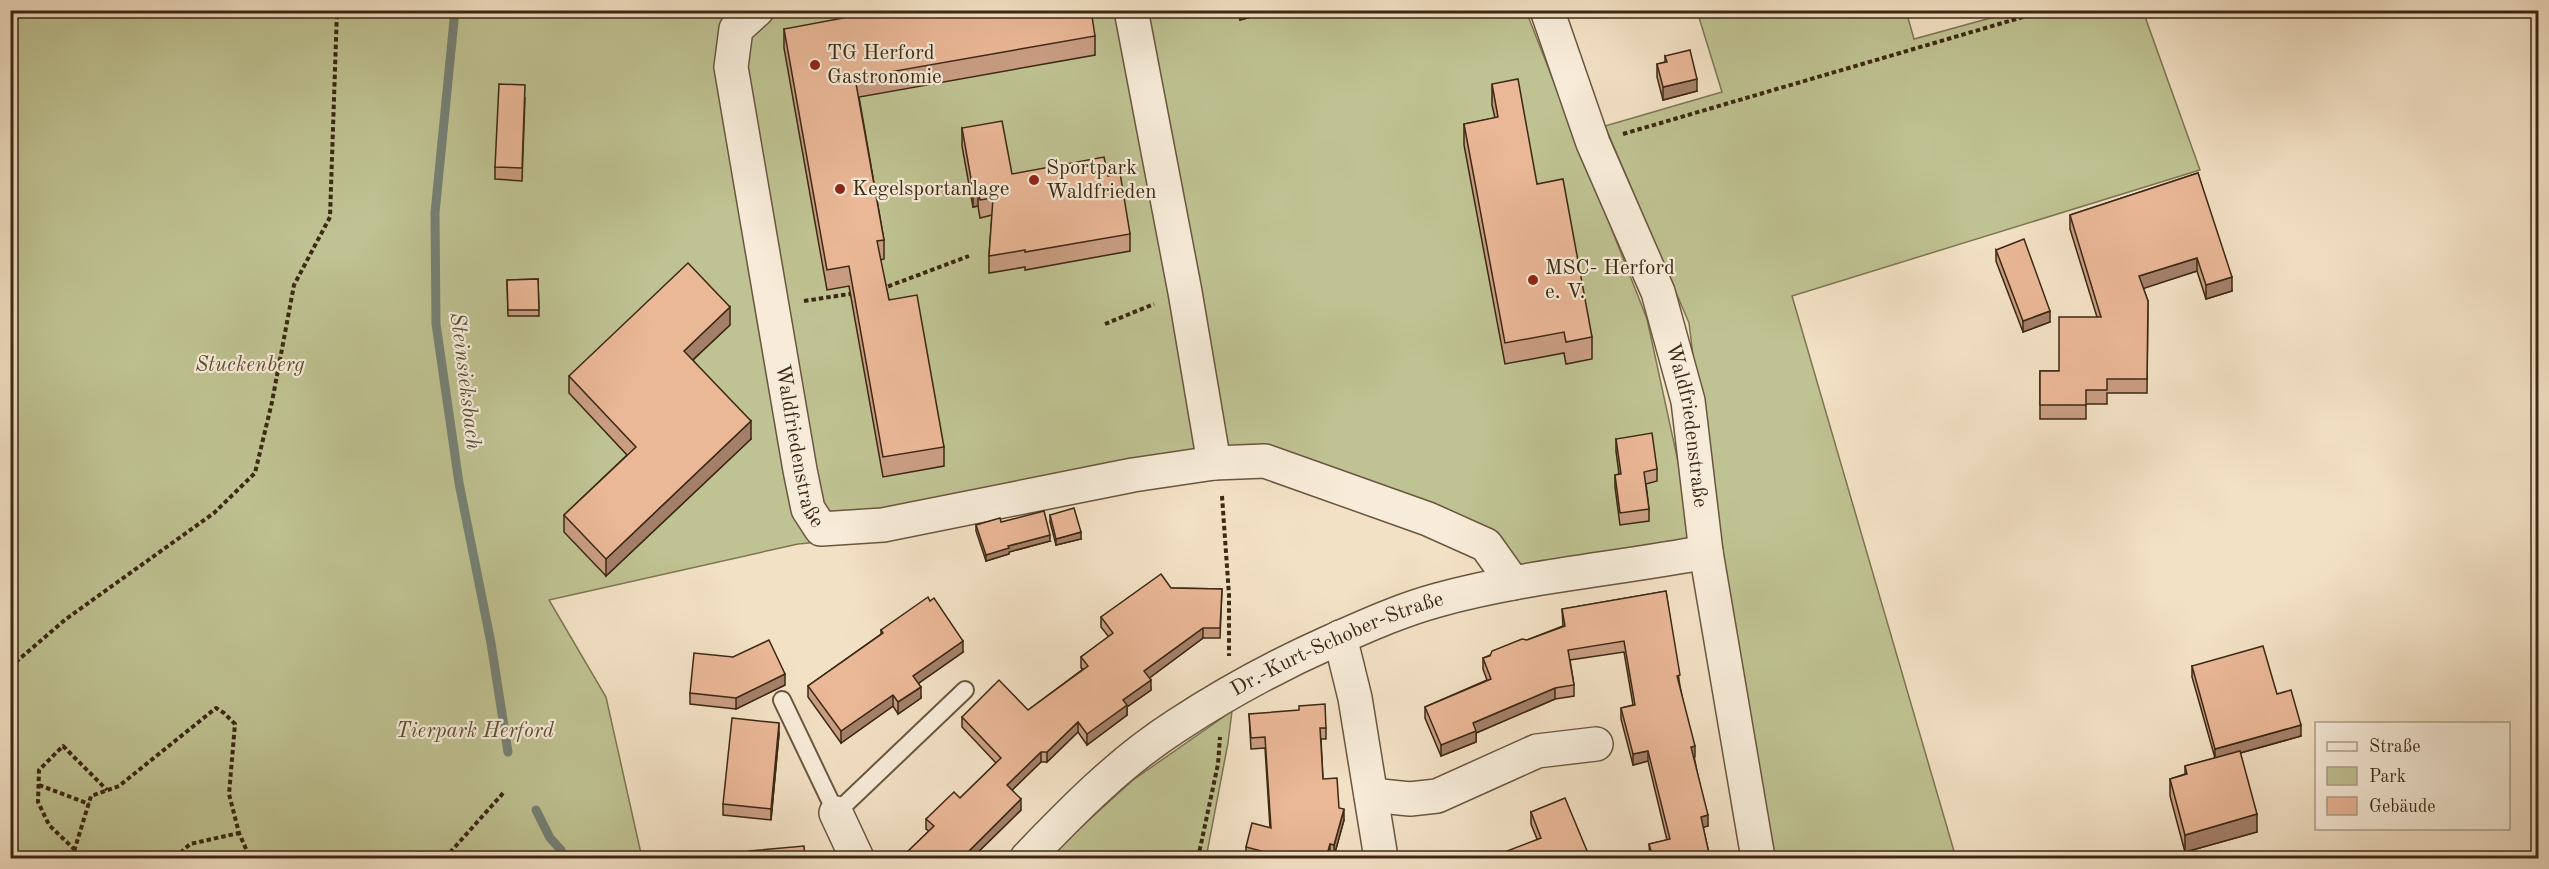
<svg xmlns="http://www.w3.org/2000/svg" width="2549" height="869" viewBox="0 0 2549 869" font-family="'Old Standard TT',serif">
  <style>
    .green { fill: #bfc292; stroke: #7e7552; stroke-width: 1.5 }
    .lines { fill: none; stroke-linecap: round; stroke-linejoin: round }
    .stream { stroke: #758175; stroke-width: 9 }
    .service-casing { stroke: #6a5640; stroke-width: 20 }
    .minor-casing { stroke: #6a5640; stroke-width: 36 }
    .path { stroke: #3c2813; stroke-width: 4; stroke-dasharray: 4.5 3; stroke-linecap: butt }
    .service { stroke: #f7ecd9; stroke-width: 16 }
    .minor { stroke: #f7ecd9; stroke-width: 33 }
    .wall { fill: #c99d82; stroke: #3c2813; stroke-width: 1.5 }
    .shaded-wall { fill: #a4806a; stroke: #3c2813; stroke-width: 1.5 }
    .building { fill: #eab797; stroke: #3c2813; stroke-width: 1.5 }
    .poi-dot { fill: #8f2418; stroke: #f7ecd9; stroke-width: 2 }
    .labels { text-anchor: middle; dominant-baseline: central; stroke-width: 4.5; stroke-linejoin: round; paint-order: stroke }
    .poi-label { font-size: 21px; fill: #3c2813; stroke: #f7ecd9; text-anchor: start }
    .park-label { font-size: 21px; font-style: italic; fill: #5d4e33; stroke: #f7ecd9 }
    .street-label { font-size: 21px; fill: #3c2813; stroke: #f7ecd9 }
    .water-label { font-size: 22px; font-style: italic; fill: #544d3c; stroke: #f7ecd9 }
  </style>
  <rect width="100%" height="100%" fill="#f3e1c5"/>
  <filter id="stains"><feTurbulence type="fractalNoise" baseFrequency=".00333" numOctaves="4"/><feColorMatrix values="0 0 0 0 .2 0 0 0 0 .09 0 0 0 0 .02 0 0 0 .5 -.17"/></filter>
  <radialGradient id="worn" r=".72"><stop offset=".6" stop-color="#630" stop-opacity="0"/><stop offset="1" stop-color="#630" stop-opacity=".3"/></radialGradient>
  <!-- green -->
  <g class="green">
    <polygon points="10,11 1526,11 1647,319 1697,549 1530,572 1258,469 887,536 798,544 549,600 606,697 642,858 11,858"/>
    <polygon points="1697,11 1906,11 1914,39 2016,11 2143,11 2200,170 1792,296 1956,858 1770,858 1716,540 1689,323 1605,126 1722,92"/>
    <polygon points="1232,711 1228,743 1206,858 1047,858 1133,780"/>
  </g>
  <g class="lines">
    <!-- stream -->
    <g class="stream">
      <polyline points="455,10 435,213 436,324 459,483 491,643 508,752"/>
      <polyline points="536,810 550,838 561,850 564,858"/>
    </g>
    <!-- service casing -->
    <g class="service-casing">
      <polyline id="service" points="782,700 836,813 965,690"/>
    </g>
    <!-- minor casing -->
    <g class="minor-casing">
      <g id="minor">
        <path id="s1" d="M757,10l-21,19 -5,38 69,403 8,39 13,20 62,-4 250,-50 81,-12 51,-2 163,58 58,26 27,38"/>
        <polyline points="1131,10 1185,292 1214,463"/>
        <path id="s2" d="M1547,10l46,133 65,149 30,109 18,151 52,306"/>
        <polyline points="1340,637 1355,698 1381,858"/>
        <polyline points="1371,795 1410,799 1437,796 1537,751 1596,744"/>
        <polyline points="836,813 857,858"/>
        <path id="s3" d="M1027,858c46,-48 93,-96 149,-132 50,-33 102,-61 156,-85 34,-15 69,-31 106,-41 87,-24 179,-31 268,-48"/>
      </g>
    </g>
    <!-- path -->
    <g class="path">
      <polyline points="1623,134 2047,10"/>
      <polyline points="881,289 969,256"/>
      <polyline points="804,301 856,293"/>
      <polyline points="1105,324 1154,304"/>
      <polyline points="1222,496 1229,595 1229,656"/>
      <polyline points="10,667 66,619 214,513 255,473 272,402 294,285 330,217 337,10"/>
      <polyline points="39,785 89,804"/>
      <polyline points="75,850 49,825 38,802 39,770 63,746 107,790"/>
      <polyline points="72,858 91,796 119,786 216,708 224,713 235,724 229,794 239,833 250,858"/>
      <polyline points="175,858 190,844 239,833"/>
      <polyline points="445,858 505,791"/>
      <polyline points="1198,858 1218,764 1220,737"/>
    </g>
    <!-- service -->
    <use href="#service" class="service"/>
    <!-- minor -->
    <use href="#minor" class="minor"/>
  </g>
  <!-- wall -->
  <g class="wall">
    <polygon points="1237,10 1275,10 1240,20"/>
    <polygon points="784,29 1095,36 1095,55 859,97 884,240 884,259 880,260 889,300 944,447 944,466 883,477 849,286 827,290 784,48"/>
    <polygon points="1665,56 1697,91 1663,100 1657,77 1657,64 1665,62"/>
    <polygon points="1492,84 1537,184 1592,337 1592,359 1566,364 1564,353 1505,364 1464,145 1464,124 1495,118 1492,105"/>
    <polygon points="525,97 522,181 495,179 495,167"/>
    <polygon points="962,128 1012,174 1108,176 1130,234 1130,251 1025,270 1025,267 989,273 989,256 992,215 980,218 978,206 973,207 962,146"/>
    <polygon points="2198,173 2232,291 2206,299 2197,271 2143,288 2148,301 2147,393 2107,393 2107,404 2086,404 2086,419 2040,419 2040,371 2059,371 2097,317 2070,229 2070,215"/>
    <polygon points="1996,250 2050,322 2023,332 1996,261"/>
    <polygon points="538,279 539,316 508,316 507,280"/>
    <polygon points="730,325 693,360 751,439 606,576 564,532 564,515 627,455 569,393 569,376"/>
    <polygon points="1616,439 1657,469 1657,481 1646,484 1649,509 1649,521 1620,525 1615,487 1615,475 1619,474 1616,451"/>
    <polygon points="1050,515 1081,539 1056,545 1050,522"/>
    <polygon points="1001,522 1050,541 1009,552 1009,554 986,561 976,531 976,525"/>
    <polygon points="1171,588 1222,589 1220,638 1203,638 1149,678 1151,690 1127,707 1127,715 1087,745 1078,732 1047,762 1041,762 1012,790 1021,810 972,858 903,858 903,856 929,831 926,829 926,819 960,798 996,763 962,727 962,717 1028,710 1083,669 1081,668 1081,657 1109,637 1101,627 1101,617"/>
    <polygon points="1666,591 1680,686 1708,826 1703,827 1710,858 1650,858 1649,844 1667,840 1648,761 1633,765 1621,719 1621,708 1633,705 1624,652 1570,660 1574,685 1574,696 1555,699 1476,733 1476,742 1441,756 1425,718 1425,707 1487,680 1483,669 1483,658 1527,640 1563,626 1562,609"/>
    <polygon points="881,630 963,652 919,683 921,698 898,714 893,706 841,743 808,697 808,686 881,634"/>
    <polygon points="2192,666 2277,694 2301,736 2240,753 2257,832 2185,852 2170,796 2170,779 2185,774 2185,766 2215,758 2192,677"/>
    <polygon points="785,685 736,709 690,704 690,693"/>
    <polygon points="1249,714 1326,728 1326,739 1321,739 1323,779 1344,820 1334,856 1330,854 1329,858 1246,858 1246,847 1270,828 1265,748 1251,749"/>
    <polygon points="779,734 771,820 723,815 723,804"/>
    <polygon points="1531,812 1590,858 1537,839 1531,824"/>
  </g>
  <!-- shaded-wall -->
  <g class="shaded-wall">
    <polygon points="1240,10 1275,10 1240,20"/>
    <polygon points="1697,79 1697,91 1663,100 1663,87"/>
    <polygon points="978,189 978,206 973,207 973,190"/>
    <polygon points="2197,258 2197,271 2139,290 2139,276"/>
    <polygon points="2232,277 2232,291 2206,299 2206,285"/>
    <polygon points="730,307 730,325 684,368 684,351"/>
    <polygon points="2050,311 2050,322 2023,332 2023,321"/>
    <polygon points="751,421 751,439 606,576 606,559"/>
    <polygon points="1081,532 1081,539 1056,545 1056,539"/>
    <polygon points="1050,535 1050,541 1009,552 1009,554 986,561 986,555 1008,546"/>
    <polygon points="1203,628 1203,638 1144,682 1144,671"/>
    <polygon points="963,641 963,652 913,687 913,676"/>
    <polygon points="785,674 785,685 736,709 736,698"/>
    <polygon points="1151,680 1151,690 1127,707 1127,715 1087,745 1087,734 1123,700"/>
    <polygon points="921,687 921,698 898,714 898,702"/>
    <polygon points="1555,688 1555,699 1476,733 1476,742 1441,756 1441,745 1473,723"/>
    <polygon points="893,695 893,706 841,743 841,731"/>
    <polygon points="1078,722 1078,732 1047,762 1047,752"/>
    <polygon points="779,723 779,734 771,820 771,809"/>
    <polygon points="2301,725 2301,736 2215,760 2215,749"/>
    <polygon points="1695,746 1695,757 1691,758 1691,747"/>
    <polygon points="1648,751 1648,761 1633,765 1633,754"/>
    <polygon points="1041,752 1041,762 1007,795 1007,785"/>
    <polygon points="1021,799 1021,810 972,858 962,858"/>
    <polygon points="1344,809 1344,820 1334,856 1334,845"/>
    <polygon points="2257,814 2257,832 2185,852 2185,835"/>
    <polygon points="1708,815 1708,826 1701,828 1701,817"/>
    <polygon points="1330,844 1330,854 1329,858 1326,858"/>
  </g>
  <!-- building -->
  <g class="building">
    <polygon points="886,10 1091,10 1095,36 855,78 884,240 877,241 889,300 917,295 944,447 883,457 849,266 827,270 784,29"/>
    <polygon points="1690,50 1697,79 1663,87 1657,64 1667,62 1665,56"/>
    <polygon points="1518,79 1537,184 1563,179 1592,337 1566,342 1564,332 1505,343 1464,124 1498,117 1492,84"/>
    <polygon points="499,84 525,85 522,168 495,167"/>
    <polygon points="1002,121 1012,174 1104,157 1108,176 1120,173 1130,234 1025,252 1025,250 989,256 993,198 980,200 978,189 973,190 962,128"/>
    <polygon points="2198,173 2232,277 2206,285 2197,258 2139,276 2148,301 2147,379 2107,379 2107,390 2086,390 2086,405 2040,405 2040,371 2059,371 2059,317 2101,317 2070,215"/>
    <polygon points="2024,239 2050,311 2023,321 1996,250"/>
    <polygon points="688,263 730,307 684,351 751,421 606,559 564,515 636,447 569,376"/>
    <polygon points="538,279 539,310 508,310 507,280"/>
    <polygon points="1652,433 1657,469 1644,472 1649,509 1620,513 1615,475 1621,474 1616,439"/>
    <polygon points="1074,508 1081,532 1056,539 1050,515"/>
    <polygon points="1044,511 1050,535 1008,546 1009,548 986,555 976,525 1000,518 1001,522"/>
    <polygon points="1161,574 1171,588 1222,589 1220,628 1203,628 1144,671 1151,680 1123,700 1127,705 1087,734 1078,722 1047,752 1041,752 1007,785 1021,799 962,858 905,858 903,856 934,826 926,819 954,792 960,798 1001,758 962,717 999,680 1028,710 1088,666 1081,657 1113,633 1101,617"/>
    <polygon points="1666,591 1680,675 1677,676 1695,746 1691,747 1708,815 1701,817 1710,858 1653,858 1649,844 1670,839 1648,751 1633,754 1621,708 1635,705 1624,641 1568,650 1574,685 1555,688 1473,723 1476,731 1441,745 1425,707 1491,679 1483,658 1490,656 1492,651 1522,639 1527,640 1565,626 1562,609"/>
    <polygon points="928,597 930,601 934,598 963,641 913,676 921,687 898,702 893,695 841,731 808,686 883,633 881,630"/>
    <polygon points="769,640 785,674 736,698 690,693 694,653 733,657"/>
    <polygon points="2263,646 2277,694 2291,690 2301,725 2215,749 2192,666"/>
    <polygon points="1325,704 1326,728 1320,728 1323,779 1337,778 1339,808 1344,809 1334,845 1330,844 1326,858 1263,858 1265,852 1246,847 1252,823 1271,828 1265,737 1251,738 1249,714 1299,710 1299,706"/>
    <polygon points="732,718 779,723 771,809 723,804"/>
    <polygon points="2240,751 2257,814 2185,835 2170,779 2187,774 2185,766"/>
    <polygon points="1565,798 1590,858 1489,858 1541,838 1531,812"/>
    <polygon points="804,846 805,858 743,858 749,851"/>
  </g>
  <!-- markers -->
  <g class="poi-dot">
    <circle cx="815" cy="65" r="6"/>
    <circle cx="1034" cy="180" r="6"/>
    <circle cx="840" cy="189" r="6"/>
    <circle cx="1533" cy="280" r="6"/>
  </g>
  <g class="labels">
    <!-- poi labels -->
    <g class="poi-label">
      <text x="827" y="53">TG Herford<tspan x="827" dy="24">Gastronomie</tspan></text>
      <text x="1046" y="168">Sportpark<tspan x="1046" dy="24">Waldfrieden</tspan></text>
      <text x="852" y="189">Kegelsportanlage</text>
      <text x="1545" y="268">MSC- Herford<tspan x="1545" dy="24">e. V.</tspan></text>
    </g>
    <!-- park labels -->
    <g class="park-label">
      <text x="250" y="365">Stuckenberg</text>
      <text x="475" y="731">Tierpark Herford</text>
    </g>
    <!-- street labels -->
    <g class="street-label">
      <text stroke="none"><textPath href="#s2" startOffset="440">Waldfriedenstraße</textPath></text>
      <text stroke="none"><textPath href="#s1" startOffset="452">Waldfriedenstraße</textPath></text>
      <text stroke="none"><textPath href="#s3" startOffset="381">Dr.-Kurt-Schober-Straße</textPath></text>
    </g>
    <!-- water labels -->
    <g class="water-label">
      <text transform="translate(465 381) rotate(83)">Steinsieksbach</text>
    </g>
  </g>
  <!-- margin -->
  <rect width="2549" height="869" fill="none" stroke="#f3e1c5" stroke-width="36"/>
  <rect x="12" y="12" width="2525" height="845" fill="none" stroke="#3c2813" stroke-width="3"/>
  <rect x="18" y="18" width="2513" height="833" fill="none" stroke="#3c2813" stroke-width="1.5"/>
  <!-- legend -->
  <rect x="2315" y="722" width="195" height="108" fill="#f7ecd9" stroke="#ac9e8a" stroke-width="1.5"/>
  <rect x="2327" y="742" width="30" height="9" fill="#f7ecd9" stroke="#ac9e8a" stroke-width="1.5"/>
  <text x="2369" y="752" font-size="18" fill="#3c2813">Straße</text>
  <rect x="2327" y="767" width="30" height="18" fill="#bfc292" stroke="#ac9e8a" stroke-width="1.5"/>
  <text x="2369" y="782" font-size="18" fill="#3c2813">Park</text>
  <rect x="2327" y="797" width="30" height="18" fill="#eab797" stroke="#ac9e8a" stroke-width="1.5"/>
  <text x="2369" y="812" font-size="18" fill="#3c2813">Gebäude</text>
  <rect width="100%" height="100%" filter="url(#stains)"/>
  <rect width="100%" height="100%" fill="url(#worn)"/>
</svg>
